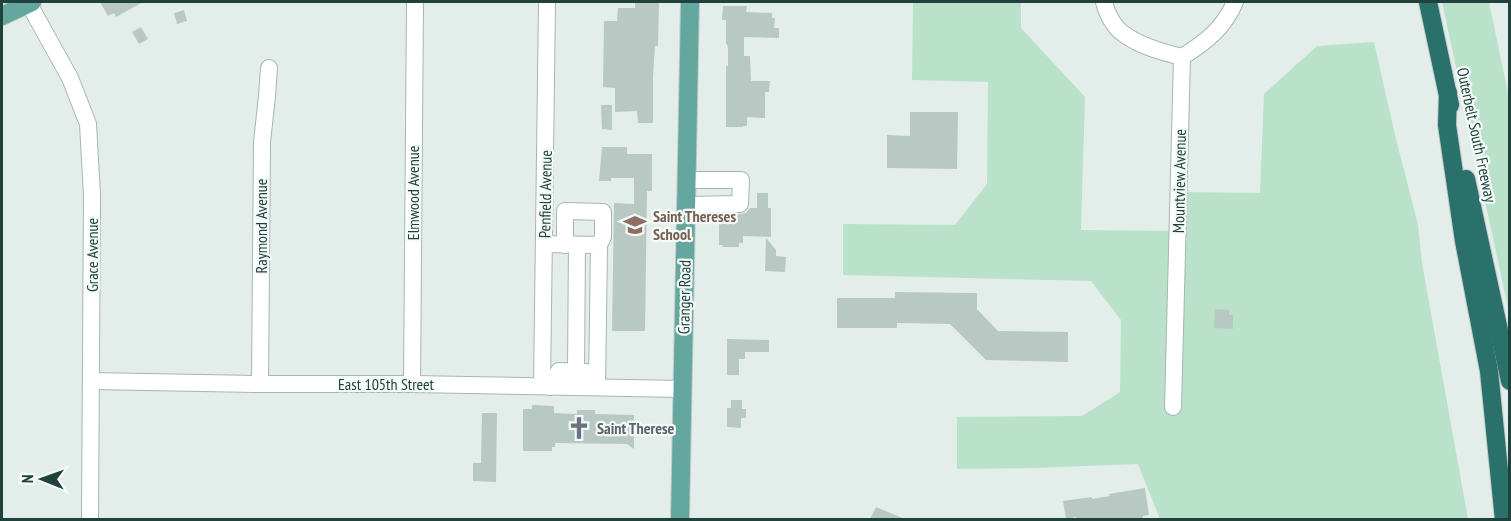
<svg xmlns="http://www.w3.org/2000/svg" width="1511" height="521" viewBox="0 0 1511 521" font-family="'PT Sans Narrow',sans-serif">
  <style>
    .green { fill: #bae1ca }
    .building { fill: #b8c9c4 }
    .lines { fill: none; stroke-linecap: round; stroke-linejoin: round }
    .minor-casing { stroke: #a5b7b3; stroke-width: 18 }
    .major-casing { stroke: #c1cac9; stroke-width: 20 }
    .highway-casing { stroke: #c1cac9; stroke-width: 20 }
    .minor { stroke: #fff; stroke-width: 16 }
    .major { stroke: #64a79f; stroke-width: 18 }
    .highway { stroke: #2a706b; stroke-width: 18 }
    .labels { text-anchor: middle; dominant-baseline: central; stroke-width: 4.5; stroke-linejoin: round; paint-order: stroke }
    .street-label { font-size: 16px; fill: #21413d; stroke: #f4faf8 }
    .education-label { font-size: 16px; font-weight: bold; fill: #785e54; stroke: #f4faf8; text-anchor: start }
    .worship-label { font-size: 16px; font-weight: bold; fill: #5b616d; stroke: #f4faf8; text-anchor: start }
  </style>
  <rect width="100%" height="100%" fill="#e3eeeb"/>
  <!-- green -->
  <g class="green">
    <polygon points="913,2 1021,2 1021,28 1085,97 1081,230 1177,231 1178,192 1260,193 1264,94 1317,46 1374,42 1395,135 1418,225 1422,263 1468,519 1160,519 1138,464 1035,468 957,469 957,417 1082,416 1120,392 1121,320 1091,281 843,275 843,224 955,225 987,184 988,82 912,80"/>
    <polygon points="1442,2 1489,2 1509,98 1509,312"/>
  </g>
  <!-- building -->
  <g class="building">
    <polygon points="100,2 143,2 116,17 114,13 108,16"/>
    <polygon points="635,2 659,2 658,46 655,46 653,77 653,123 638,123 637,111 615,112 615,88 603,87 604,21 617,21 618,8 635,8"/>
    <polygon points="723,6 747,6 746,12 772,13 772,18 775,18 774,28 779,28 779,38 744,37 744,56 750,56 751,81 770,81 769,92 765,92 765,118 747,117 747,126 743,126 743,127 726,127 726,66 728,66 728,48 727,44 726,44 726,20 722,20"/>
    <polygon points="184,10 187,21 177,24 174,13"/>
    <polygon points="141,27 148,39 139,44 132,32"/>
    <polygon points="601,105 612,105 612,130 602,129"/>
    <polygon points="910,112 958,112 957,169 887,168 887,135 910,136"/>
    <polygon points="602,147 627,147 627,154 652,154 652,191 647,191 645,331 612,331 614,203 634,204 634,178 611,178 611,181 599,181"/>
    <polygon points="757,193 768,193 768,208 771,208 771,237 743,236 743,243 739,243 739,247 722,247 723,245 719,245 719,215 741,214 746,213 750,208 757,208"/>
    <polygon points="766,238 776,250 776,256 786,257 785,272 765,271"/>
    <polygon points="895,292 977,293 977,309 998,331 1068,332 1068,362 986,360 950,324 897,323 897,328 837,328 837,298 895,298"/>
    <polygon points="1215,309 1229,310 1229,315 1233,315 1233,329 1214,328"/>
    <polygon points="727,339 769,340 769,352 745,352 745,359 739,359 739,375 727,375"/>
    <polygon points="731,400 742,400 742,409 746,409 746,418 741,418 741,428 727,427 727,408 731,408"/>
    <polygon points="532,405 554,406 554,413 577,414 577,410 595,410 595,414 634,415 634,449 627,444 555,443 555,447 552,447 552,451 523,451 523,409 532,409"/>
    <polygon points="482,413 497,413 496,482 473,481 473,463 481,463"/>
    <polygon points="1145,488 1149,515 1143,516 1143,518 1135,519 1077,519 1076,517 1066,519 1063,501 1092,497 1092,499 1110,496 1109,494"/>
    <polygon points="876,507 905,519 870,519"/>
  </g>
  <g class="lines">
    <!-- minor casing -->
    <g class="minor-casing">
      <g id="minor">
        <path d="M1104,2c2,9 8,22 16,29 16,14 41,21 62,26"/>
        <polyline points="29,4 70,78 88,124 92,195 90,520"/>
        <path d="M1182,57c24,-15 42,-29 53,-55"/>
        <polyline points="686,205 740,204 741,180 686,180"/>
        <polyline points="544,244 599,245 597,387"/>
        <polyline points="565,245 565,211 603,212 603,237 599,245"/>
        <polyline points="576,371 577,245"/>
        <polyline points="91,381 260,384 412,384 682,389"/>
        <polyline points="260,384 262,142 267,96 269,68"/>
        <polyline points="412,384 415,2"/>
        <polyline points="542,386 547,2"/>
        <polyline points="550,387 559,371 587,372"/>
        <polyline points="1173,407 1182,57"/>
      </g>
    </g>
    <!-- major casing -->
    <g class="major-casing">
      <g id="major">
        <polyline points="2,16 32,2"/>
        <polyline points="680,520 690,2"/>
      </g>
    </g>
    <!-- highway casing -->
    <g class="highway-casing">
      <g id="highway">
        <polyline points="1428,2 1450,105"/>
        <polyline points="1448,93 1447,125 1464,241 1489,371 1504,520"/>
        <polyline points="1466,179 1510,381"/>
      </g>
    </g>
    <!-- minor -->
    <use href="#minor" class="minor"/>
    <!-- major -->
    <use href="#major" class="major"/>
    <!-- highway -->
    <use href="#highway" class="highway"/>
  </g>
  <!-- icons -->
  <defs>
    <g id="school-bare" transform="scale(1.8)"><path d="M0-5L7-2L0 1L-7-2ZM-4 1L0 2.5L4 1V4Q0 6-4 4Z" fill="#8d6e63" stroke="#f4faf8" stroke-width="2.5" paint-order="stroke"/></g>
    <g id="church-bare" transform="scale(1.8)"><path d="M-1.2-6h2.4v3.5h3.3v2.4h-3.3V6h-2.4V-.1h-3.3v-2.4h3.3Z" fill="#6b7280" stroke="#f4faf8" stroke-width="2.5" paint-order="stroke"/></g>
  </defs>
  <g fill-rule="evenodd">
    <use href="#school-bare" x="635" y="225"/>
    <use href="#church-bare" x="579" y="428"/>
  </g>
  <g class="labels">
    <!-- street labels -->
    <g class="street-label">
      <text transform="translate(1477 135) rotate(78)">Outerbelt South Freeway</text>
      <text transform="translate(1179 181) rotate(-89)">Mountview Avenue</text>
      <text transform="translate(413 193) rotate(-90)">Elmwood Avenue</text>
      <text transform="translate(545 194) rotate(-89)">Penfield Avenue</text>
      <text transform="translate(261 226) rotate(-90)">Raymond Avenue</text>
      <text transform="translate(92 255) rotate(-90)">Grace Avenue</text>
      <text transform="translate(684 297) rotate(-89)">Granger Road</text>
      <text x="386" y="384">East 105th Street</text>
    </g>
    <!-- education labels -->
    <g class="education-label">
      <text x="653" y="216">Saint Thereses<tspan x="653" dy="18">School</tspan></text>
    </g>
    <!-- worship labels -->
    <g class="worship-label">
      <text x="597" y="428">Saint Therese</text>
    </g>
  </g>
  <!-- border -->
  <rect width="1511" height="521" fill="none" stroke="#21413d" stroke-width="6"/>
  <!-- north arrow -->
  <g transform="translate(42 479) rotate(271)" stroke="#f4faf8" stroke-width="4.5" paint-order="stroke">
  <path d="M0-4.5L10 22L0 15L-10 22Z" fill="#21413d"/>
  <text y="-9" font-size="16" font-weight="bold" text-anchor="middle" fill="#21413d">N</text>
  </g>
</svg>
